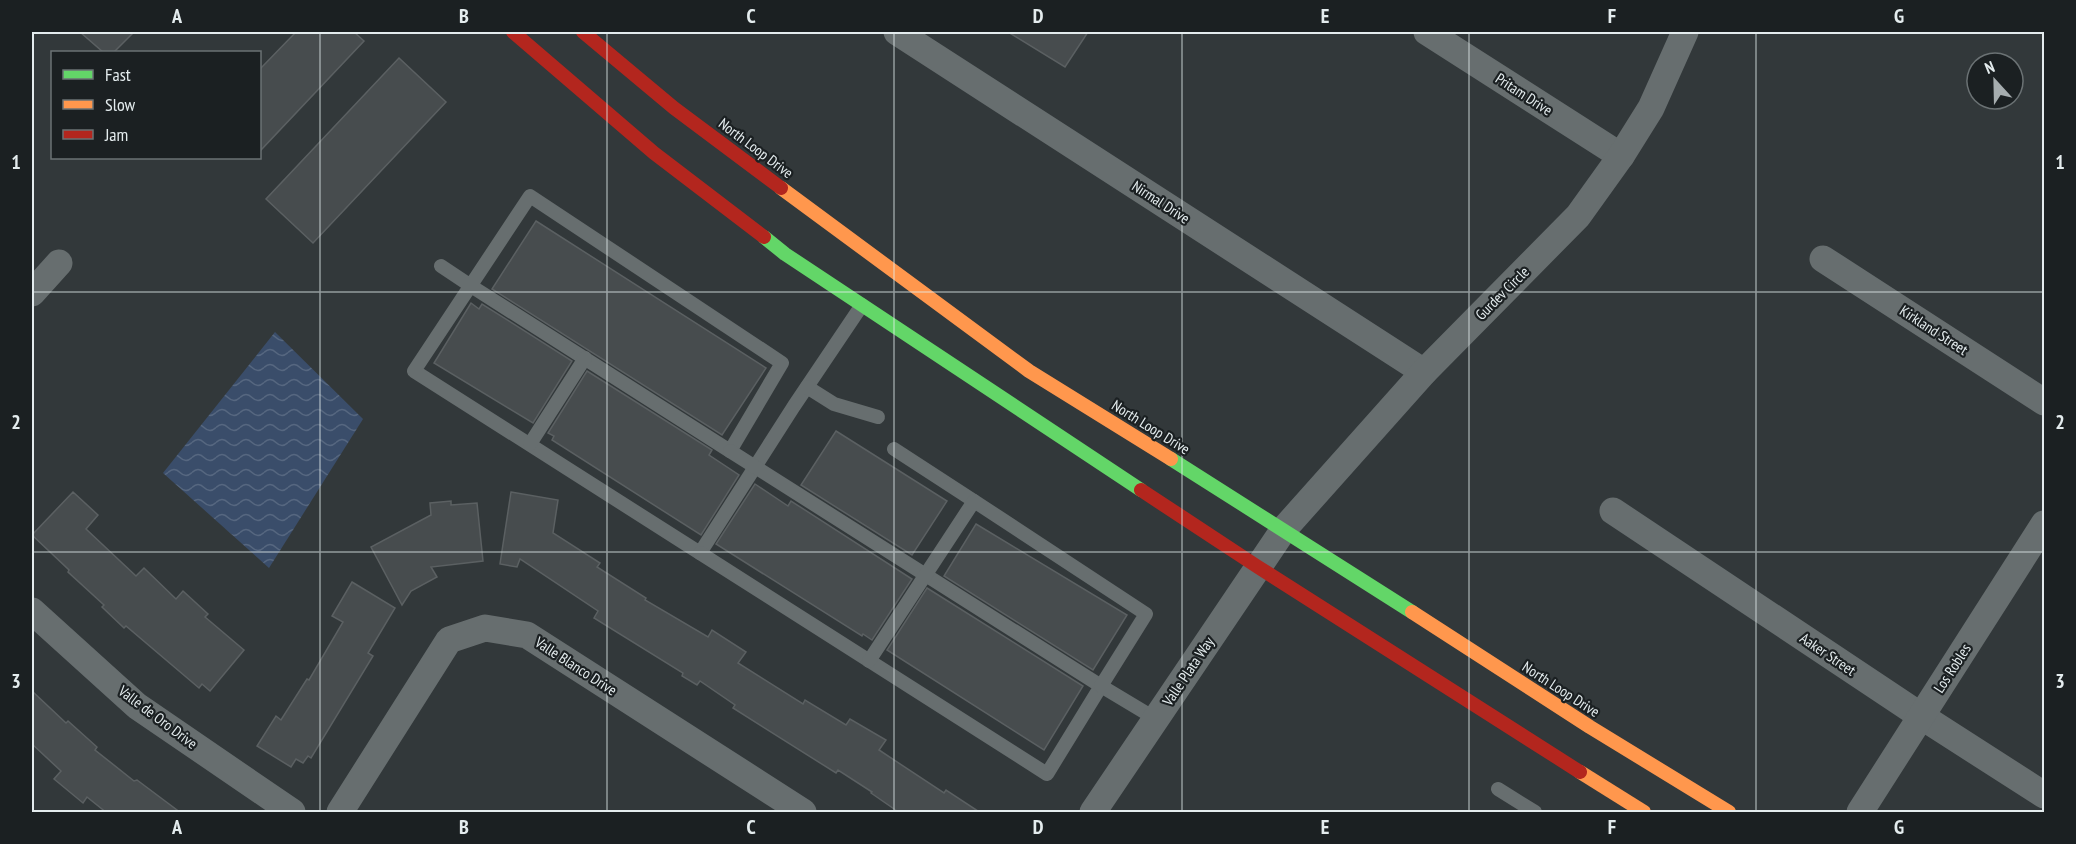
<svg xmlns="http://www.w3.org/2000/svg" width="2076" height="844" viewBox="0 0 2076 844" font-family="'PT Sans Narrow',sans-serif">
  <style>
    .water { fill: url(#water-waves) }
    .building { fill: #474c4e; stroke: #5b6062; stroke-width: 1.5 }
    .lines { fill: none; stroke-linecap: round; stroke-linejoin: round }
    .lane { stroke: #676e6f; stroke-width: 14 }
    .street { stroke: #676e6f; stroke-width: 27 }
    .fast { stroke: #63d668; stroke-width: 14 }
    .slow { stroke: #ff974d; stroke-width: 14 }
    .jam { stroke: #b3261e; stroke-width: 14 }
    .grid { fill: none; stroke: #e4ecee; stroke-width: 1.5; stroke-opacity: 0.55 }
    .labels { text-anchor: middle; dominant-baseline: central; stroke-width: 4.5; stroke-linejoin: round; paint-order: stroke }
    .street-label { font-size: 15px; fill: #e4ecee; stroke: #1b2022 }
    .neatline { fill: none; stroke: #e4ecee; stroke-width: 2 }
    .grid-label { font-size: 20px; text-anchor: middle; font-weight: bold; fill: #e4ecee }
  </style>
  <defs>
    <pattern id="water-waves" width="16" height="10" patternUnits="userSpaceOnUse" patternTransform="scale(1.5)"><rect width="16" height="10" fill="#3a4d6a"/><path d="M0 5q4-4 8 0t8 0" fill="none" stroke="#566780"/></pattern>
  </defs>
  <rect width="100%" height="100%" fill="#32383a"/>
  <!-- water -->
  <polygon class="water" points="275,332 363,419 269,568 163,473"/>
  <!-- building -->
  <g class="building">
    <polygon points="80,32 134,32 114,52 103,52"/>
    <polygon points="296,32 354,32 364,41 260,151 260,69"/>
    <polygon points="1008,32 1088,32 1065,67"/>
    <polygon points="399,58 446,102 313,243 266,199"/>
    <polygon points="536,221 766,368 722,435 492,289"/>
    <polygon points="471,303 479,309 482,304 572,361 533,423 434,363"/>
    <polygon points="587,371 712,450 709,455 739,475 701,535 552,440 554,436 548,433"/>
    <polygon points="836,431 947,501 912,555 801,485"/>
    <polygon points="755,484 788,506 791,501 912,579 872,640 863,634 862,636 716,544"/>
    <polygon points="73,492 98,515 86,529 136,576 144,568 176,599 183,591 208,614 205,617 244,650 210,691 202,684 199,688 126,626 124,628 102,607 104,605 68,572 69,570 32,535"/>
    <polygon points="511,492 558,500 553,533 600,563 597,567 646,598 645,600 708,637 712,630 746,652 738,663 803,704 805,700 846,725 850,719 886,740 879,750 944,793 946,790 981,813 900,813 871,793 872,792 838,770 836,773 733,708 735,705 700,681 697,685 682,676 683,673 594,618 598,611 520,559 517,567 500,564"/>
    <polygon points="451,501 451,505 477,503 483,561 431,567 437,577 411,591 402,605 371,547 431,515 430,503"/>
    <polygon points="976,524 1127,615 1093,670 944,576"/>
    <polygon points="352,582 395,608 368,653 373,656 311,758 308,756 303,763 296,759 291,767 257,746 276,716 281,720 307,679 309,680 343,622 332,616"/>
    <polygon points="927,588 1083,686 1044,750 887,650"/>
    <polygon points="32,691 66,723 68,721 97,747 95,750 134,781 137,780 181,813 107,813 87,797 83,803 54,779 61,771 32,744"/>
  </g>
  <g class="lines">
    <!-- lane -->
    <g class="lane">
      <polyline points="441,266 471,286 730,451 782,363 530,196 414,371 700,553 794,406 862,305"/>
      <polyline points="807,387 834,404 878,417"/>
      <polyline points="530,444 585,358"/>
      <polyline points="894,449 974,501"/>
      <polyline points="700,553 1047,774 1101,686 730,451"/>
      <polyline points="869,661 974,501 1146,614 1101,686 1156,719"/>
      <polyline points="1498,789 1535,812"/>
    </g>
    <!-- street -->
    <g class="street">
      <polyline points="897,32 1424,372"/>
      <polyline points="1427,32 1621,156"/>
      <polyline points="1823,259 2044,402"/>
      <polyline points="32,293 59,263"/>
      <polyline points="1613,511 1921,716 2044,795"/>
      <polyline points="32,611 137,706 292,812"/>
      <polyline points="340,812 449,640 485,628 527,635 803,812"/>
      <polyline points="1093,812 1284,529 1424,372 1578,216 1621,156 1651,108 1685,32"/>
      <polyline points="1860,812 2044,524"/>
    </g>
    <!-- fast -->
    <g class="fast">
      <polyline points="764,237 785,254 1141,490"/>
      <polyline points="1171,459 1412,612"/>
    </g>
    <!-- slow -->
    <g class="slow">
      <polyline points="781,188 1029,371 1171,459"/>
      <polyline points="1412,612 1590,727 1729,812"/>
      <polyline points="1580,772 1644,812"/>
    </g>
    <!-- jam -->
    <g class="jam">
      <polyline points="513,32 654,153 764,237"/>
      <polyline points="583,32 674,108 781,188"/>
      <polyline points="1141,490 1258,567 1580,772"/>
    </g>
  </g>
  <!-- grid -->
  <path class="grid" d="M320,32v780M607,32v780M894,32v780M1182,32v780M1469,32v780M1756,32v780M32,292h2012M32,552h2012"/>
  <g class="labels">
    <!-- street labels -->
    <g class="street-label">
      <text transform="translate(1524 94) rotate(33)">Pritam Drive</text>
      <text transform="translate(756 148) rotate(37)">North Loop Drive</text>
      <text transform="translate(1161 202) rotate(33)">Nirmal Drive</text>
      <text transform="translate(1502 293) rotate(-45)">Gurdev Circle</text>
      <text transform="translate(1934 330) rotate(33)">Kirkland Street</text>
      <text transform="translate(1151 427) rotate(32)">North Loop Drive</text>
      <text transform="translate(1828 654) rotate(34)">Aaker Street</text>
      <text transform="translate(576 666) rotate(33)">Valle Blanco Drive</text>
      <text transform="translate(1952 668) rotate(-57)">Los Robles</text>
      <text transform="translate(1188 671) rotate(-56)">Valle Plata Way</text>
      <text transform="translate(1561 689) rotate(33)">North Loop Drive</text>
      <text transform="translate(158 717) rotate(37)">Valle de Oro Drive</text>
    </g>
  </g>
  <!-- border -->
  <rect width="2076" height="844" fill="none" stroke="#1b2022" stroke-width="66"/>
  <!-- legend -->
  <rect x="51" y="51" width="210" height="108" fill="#1b2022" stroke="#6b7274" stroke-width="1.5"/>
  <rect x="63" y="70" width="30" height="9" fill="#63d668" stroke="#6b7274" stroke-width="1.5"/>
  <text x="105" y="81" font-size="18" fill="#e4ecee">Fast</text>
  <rect x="63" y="100" width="30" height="9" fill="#ff974d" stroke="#6b7274" stroke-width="1.5"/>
  <text x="105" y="111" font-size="18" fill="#e4ecee">Slow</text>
  <rect x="63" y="130" width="30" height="9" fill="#b3261e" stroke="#6b7274" stroke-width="1.5"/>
  <text x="105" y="141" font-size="18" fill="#e4ecee">Jam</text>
  <!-- north arrow -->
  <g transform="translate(1995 81) rotate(338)"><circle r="28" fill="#1b2022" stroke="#6b7274" stroke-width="1.5"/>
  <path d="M0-4.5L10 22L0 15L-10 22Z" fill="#a6adaf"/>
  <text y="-9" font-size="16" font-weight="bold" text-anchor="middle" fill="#e4ecee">N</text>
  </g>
  <rect x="33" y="33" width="2010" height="778" class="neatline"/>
  <g class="grid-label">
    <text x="177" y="23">A</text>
    <text x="464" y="23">B</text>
    <text x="751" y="23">C</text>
    <text x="1038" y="23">D</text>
    <text x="1325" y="23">E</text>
    <text x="1612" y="23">F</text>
    <text x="1899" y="23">G</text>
    <text x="16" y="169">1</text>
    <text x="2060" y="169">1</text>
    <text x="16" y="429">2</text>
    <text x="2060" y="429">2</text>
    <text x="16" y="688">3</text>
    <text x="2060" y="688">3</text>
    <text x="177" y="834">A</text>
    <text x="464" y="834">B</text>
    <text x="751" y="834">C</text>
    <text x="1038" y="834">D</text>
    <text x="1325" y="834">E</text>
    <text x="1612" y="834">F</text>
    <text x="1899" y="834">G</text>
  </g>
</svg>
